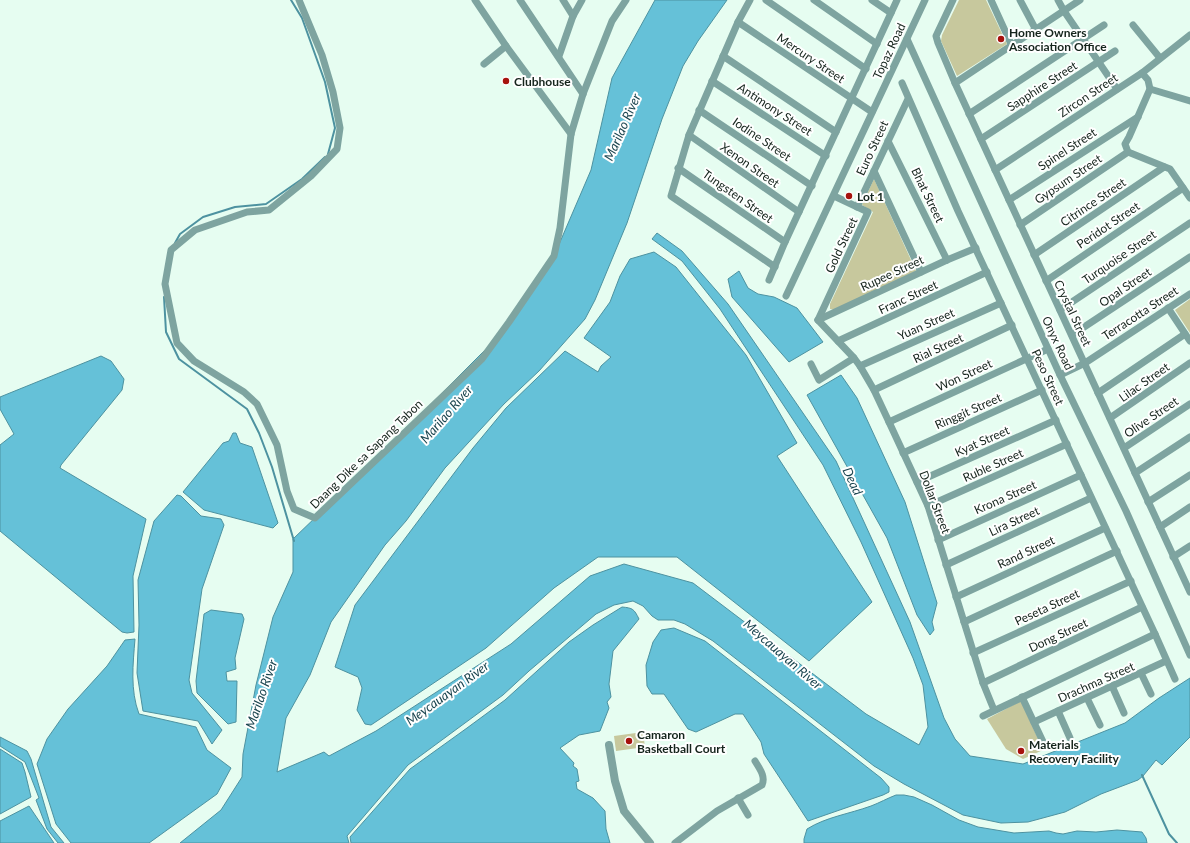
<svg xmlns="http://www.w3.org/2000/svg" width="1190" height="843" viewBox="0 0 1190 843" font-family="Lato,sans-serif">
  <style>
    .green { fill: #c7c89d }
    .water { fill: #65c1d8; stroke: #4d92a0 }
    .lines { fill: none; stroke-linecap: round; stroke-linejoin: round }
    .stream { stroke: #4d92a0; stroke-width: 2 }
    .minor { stroke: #7ea4a0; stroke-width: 7 }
    .tertiary { stroke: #7ea4a0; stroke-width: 8 }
    .poi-dot { fill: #a6120d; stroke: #fff; stroke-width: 1.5 }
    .labels { text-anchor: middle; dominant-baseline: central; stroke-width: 4; stroke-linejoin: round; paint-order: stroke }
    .poi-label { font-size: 12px; font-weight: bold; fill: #15241c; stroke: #fff; text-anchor: start }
    .street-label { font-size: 12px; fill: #15241c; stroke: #fff }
    .water-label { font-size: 13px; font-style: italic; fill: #1c4650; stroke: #fff }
  </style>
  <rect width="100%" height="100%" fill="#e6fdf1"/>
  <!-- green -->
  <g class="green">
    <polygon points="959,0 986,0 1007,44 957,76 941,41 942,35"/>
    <polygon points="874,179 916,271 835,310 830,309 830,304 873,212 862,205"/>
    <polygon points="1190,299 1190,333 1175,310"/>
    <polygon points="1021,701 1043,750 1023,759 1006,749 987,719"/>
    <polygon points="643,732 645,747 616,751 614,736"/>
  </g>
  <!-- water -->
  <g class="water">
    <polygon points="655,0 727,0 698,41 683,66 662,119 627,223 595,300 585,319 539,371 504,404 445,468 406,521 385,545 331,622 310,675 286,718 277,772 324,752 329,756 376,731 511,644 590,576 624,564 693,583 866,714 919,745 928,727 923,685 913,658 861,542 823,465 720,309 682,261 652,239 657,233 682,251 728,304 836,461 910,622 944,718 955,739 970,756 1023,764 1125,723 1159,698 1190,678 1190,737 1162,765 1156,760 1143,776 1138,780 1101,794 1065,812 1028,822 1001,823 963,815 904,784 874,766 713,641 685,624 674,620 658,620 652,616 643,606 633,601 614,605 596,614 529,671 503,695 408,765 347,836 349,843 180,843 221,810 242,777 243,754 256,685 273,617 293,572 293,539 372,463 499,336 554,256 591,170 612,78"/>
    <polygon points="654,252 676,267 746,355 797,443 777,456 872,602 809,661 677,557 598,557 554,588 486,648 371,725 365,724 357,710 362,688 358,677 335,667 355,605 473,448 506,408 565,351 598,372 601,366 611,357 584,338 610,302 620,276 630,259"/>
    <polygon points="739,271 748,288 758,294 774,297 797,308 823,342 789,362 732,297 728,279"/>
    <polygon points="101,356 111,361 124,379 122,390 61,465 60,468 146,519 133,576 134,632 127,633 122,632 0,531 0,445 14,434 0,409 0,397"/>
    <polygon points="841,375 857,398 905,502 937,603 932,622 934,630 930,635 917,615 887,538 807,395"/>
    <polygon points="233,433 236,433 240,443 252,447 278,523 273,528 204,510 183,492 223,443 229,441"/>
    <polygon points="177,495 181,496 201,516 221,519 224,525 202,589 189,680 192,693 222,730 212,744 198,721 143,711 137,673 139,625 138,580 154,521"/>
    <path d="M622,607c11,1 12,2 17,12l-26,32 -4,33 2,13 -4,5 2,6 -9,23 -21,4 -19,13 14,15 -1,3 4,3 2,12 -3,1 1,7 16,9 12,13 1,18 4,14h-259l-1,-6 60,-68 57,-41 38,-28 64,-58 24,-17z"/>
    <polygon points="211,610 242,614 244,619 235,658 236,669 226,672 227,681 237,681 236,722 228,724 197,693 196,681 204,614"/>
    <polygon points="674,628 705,641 881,778 889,787 889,792 883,795 808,821 793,798 764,754 761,742 743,714 735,714 696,732 688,729 664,694 652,694 647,686 646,665 653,642 661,630"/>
    <path d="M135,639c-2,25 -5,51 4,75l57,13 11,23 24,18 -14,26 -68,49h-78l-15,-19 -19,-60 10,-25 21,-30 39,-43 18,-26z"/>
    <polygon points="0,737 27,751 31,759 51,827 64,843 58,843 47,829 36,800 39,798 25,762 0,746"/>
    <polygon points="0,749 22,763 25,772 31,797 0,814"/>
    <path d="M896,795h8l10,2 18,8 27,15 19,7 36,6 35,-2 7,2 7,1 14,-3 19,1 21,-2 25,2 4,6 1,5h-343v-4l3,-10c19,-12 42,-15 64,-23 8,-3 17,-8 25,-11z"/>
    <polygon points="29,806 54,843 0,843 0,821"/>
  </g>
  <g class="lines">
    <!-- stream -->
    <g class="stream">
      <polyline points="291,0 302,18 325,82 335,128 328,154"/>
      <polyline points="175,243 180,234 203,217 235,207 266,204 302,179 325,157"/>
      <polyline points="164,297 166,332 179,359 247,409 259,433 272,467 294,541"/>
      <polyline points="1142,775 1169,834 1177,843"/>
    </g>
    <!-- minor -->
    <g class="minor">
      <polyline points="299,0 322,55 333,92 340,128 337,149 311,176 269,210 247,212 195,230 171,250 165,284 177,343 194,361 244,392 257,404 277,445 287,491 294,509 315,518 482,359 509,322 554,256 560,228 571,134 583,94 612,21 626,0"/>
      <polyline points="475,0 506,46 571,134"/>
      <polyline points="520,0 583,94"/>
      <polyline points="563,0 573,16"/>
      <polyline points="750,0 738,22 689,135 671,196 775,267"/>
      <polyline points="766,0 866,69"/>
      <polyline points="814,0 877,44"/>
      <polyline points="872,0 891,13"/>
      <polyline points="953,0 936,36 938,43 955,83 1190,592"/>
      <polyline points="991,0 1012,46"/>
      <polyline points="1020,0 1036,30"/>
      <polyline points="1058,0 1064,11 1117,89"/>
      <polyline points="738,22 872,112"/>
      <polyline points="1133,25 1160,58"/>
      <polyline points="907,39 1060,375 1126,511 1190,655"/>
      <polyline points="559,56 573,16 582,0"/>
      <polyline points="723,56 836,132"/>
      <polyline points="484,64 506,46"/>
      <polyline points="1142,73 1148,80 1150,89 1129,137 1125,144 1128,152 1170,169 1190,198"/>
      <polyline points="712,81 826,156"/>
      <polyline points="902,83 958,211 1155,634 1175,679"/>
      <polyline points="955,83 1080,0"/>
      <polyline points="1150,89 1190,101"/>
      <polyline points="699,110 812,186"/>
      <polyline points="969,114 1104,25"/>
      <polyline points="689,135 799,212"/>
      <polyline points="981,139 1115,51"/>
      <polyline points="888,141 947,260"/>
      <polyline points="678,168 785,242"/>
      <polyline points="995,170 1142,73 1190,35"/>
      <polyline points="874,171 921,272"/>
      <polyline points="1009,200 1138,117"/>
      <polyline points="857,207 908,99"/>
      <polyline points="1020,225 1128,152"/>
      <polyline points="1034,255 1164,167"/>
      <polyline points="769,280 785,242 897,0"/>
      <polyline points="1046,281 1183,188"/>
      <path d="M786,296c47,-98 93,-197 139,-296"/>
      <polyline points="1168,308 1190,341"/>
      <polyline points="1060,310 1190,223"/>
      <polyline points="818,320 854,358 860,366 874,390 889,422 928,506 983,683 994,710"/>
      <polyline points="818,320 947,260 976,248"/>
      <polyline points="818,320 868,212 834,196"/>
      <polyline points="1072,335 1190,257"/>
      <polyline points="838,341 987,272"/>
      <polyline points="811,364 819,380 854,358"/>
      <polyline points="860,366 1001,303"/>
      <polyline points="1060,375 1085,363 1190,294"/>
      <polyline points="874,390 1012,325"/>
      <polyline points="1098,393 1185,334"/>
      <polyline points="1110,418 1190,363"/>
      <polyline points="889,422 1048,349"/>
      <polyline points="1124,448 1190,404"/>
      <polyline points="903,453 1042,390"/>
      <polyline points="1135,473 1190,437"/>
      <polyline points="917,482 1056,420"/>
      <polyline points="1148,502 1190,475"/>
      <polyline points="928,506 1067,444"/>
      <polyline points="1160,527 1190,507"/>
      <polyline points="938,540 1081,475"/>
      <polyline points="1173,557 1190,546"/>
      <polyline points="946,565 1091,498"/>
      <polyline points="956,597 1105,528"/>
      <polyline points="964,622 1117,551"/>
      <polyline points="973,653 1131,581"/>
      <polyline points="1141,673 1151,694"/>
      <polyline points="983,683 1142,607"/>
      <polyline points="1112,686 1124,713"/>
      <polyline points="1022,697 1045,746"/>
      <polyline points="1087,698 1100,725"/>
      <polyline points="1058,711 1070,738"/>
      <polyline points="983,716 1155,634"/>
      <polyline points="1034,722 1166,661"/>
      <polyline points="738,798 748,815"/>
      <path d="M675,843l42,-32 45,-26c4,-9 -3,-17 -7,-24"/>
    </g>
    <!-- tertiary -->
    <polyline class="tertiary" points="609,745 615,781 624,811 650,843"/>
  </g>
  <!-- markers -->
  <g class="poi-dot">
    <circle cx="1001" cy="39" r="4"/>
    <circle cx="506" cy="81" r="4"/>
    <circle cx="849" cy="196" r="4"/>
    <circle cx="629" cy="741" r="4"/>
    <circle cx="1021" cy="751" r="4"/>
  </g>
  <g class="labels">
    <!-- poi labels -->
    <g class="poi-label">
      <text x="1009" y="32">Home Owners<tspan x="1009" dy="14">Association Office</tspan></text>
      <text x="514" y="81">Clubhouse</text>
      <text x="857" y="196">Lot 1</text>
      <text x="637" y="734">Camaron<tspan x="637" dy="14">Basketball Court</tspan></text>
      <text x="1029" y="744">Materials<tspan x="1029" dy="14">Recovery Facility</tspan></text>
    </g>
    <!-- street labels -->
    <g class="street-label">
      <text transform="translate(889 51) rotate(-65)">Topaz Road</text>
      <text transform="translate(811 58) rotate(34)">Mercury Street</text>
      <text transform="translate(1042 86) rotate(-33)">Sapphire Street</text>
      <text transform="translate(1088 95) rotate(-34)">Zircon Street</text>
      <text transform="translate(775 109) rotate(33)">Antimony Street</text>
      <text transform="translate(762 139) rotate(34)">Iodine Street</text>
      <text transform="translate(872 148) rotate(-65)">Euro Street</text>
      <text transform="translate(1067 149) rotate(-33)">Spinel Street</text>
      <text transform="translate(750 165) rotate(35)">Xenon Street</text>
      <text transform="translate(1068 179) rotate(-34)">Gypsum Street</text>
      <text transform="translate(928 195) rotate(64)">Bhat Street</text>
      <text transform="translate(738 196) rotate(35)">Tungsten Street</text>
      <text transform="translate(1093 202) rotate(-34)">Citrince Street</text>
      <text transform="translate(1108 225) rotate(-34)">Peridot Street</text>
      <text transform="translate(841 245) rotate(-65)">Gold Street</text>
      <text transform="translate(1119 257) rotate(-34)">Turquoise Street</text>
      <text transform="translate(892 273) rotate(-25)">Rupee Street</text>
      <text transform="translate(1125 287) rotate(-34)">Opal Street</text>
      <text transform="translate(908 297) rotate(-25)">Franc Street</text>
      <text transform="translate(1073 313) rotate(65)">Crystal Street</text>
      <text transform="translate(1140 313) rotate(-33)">Terracotta Street</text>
      <text transform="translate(926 324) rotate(-24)">Yuan Street</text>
      <text transform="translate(1058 343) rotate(65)">Onyx Road</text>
      <text transform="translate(938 348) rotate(-25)">Rial Street</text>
      <text transform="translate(964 375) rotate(-25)">Won Street</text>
      <text transform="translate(1048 377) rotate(65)">Peso Street</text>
      <text transform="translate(1144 382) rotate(-35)">Lilac Street</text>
      <text transform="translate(968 411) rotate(-24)">Ringgit Street</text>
      <text transform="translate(1151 417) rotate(-34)">Olive Street</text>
      <text transform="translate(982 441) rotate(-24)">Kyat Street</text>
      <text transform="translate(366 454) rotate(-44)">Daang Dike sa Sapang Tabon</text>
      <text transform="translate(993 465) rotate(-24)">Ruble Street</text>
      <text transform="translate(1005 497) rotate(-24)">Krona Street</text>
      <text transform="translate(935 502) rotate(69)">Dollar Street</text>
      <text transform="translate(1014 521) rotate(-25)">Lira Street</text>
      <text transform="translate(1026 552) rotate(-25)">Rand Street</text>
      <text transform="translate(1047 607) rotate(-25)">Peseta Street</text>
      <text transform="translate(1058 635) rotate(-25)">Dong Street</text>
      <text transform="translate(1096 682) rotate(-24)">Drachma Street</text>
    </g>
    <!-- water labels -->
    <g class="water-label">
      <text transform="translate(622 127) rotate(-66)">Marilao River</text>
      <text transform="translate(446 414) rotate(-49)">Marilao River</text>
      <text transform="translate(853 481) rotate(65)">Dead</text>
      <text transform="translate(783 654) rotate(41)">Meycauayan River</text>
      <text transform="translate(447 693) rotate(-36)">Meycauayan River</text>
      <text transform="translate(261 694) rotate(-71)">Marilao River</text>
    </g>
  </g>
</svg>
